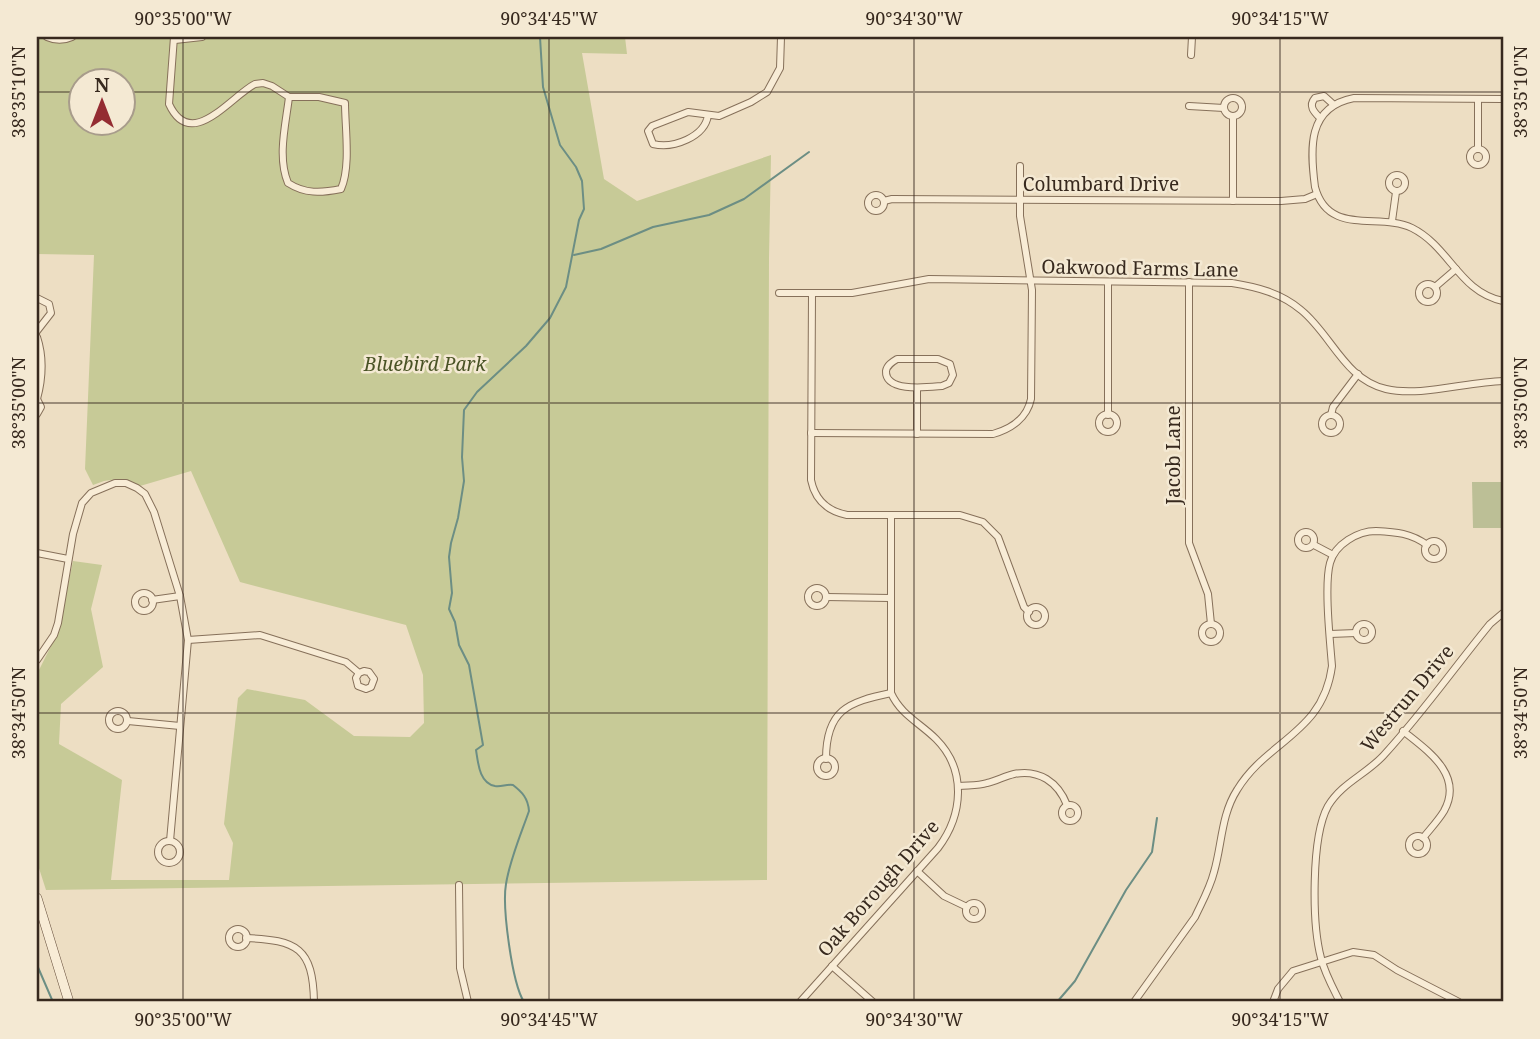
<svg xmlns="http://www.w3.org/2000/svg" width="1540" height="1039" viewBox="0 0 1540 1039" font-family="'Noto Serif',serif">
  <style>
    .green { fill: #c7ca97; fill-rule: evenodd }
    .cemetery { fill: #bcbf96 }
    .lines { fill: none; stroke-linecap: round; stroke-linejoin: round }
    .stream { stroke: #6c8e84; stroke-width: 2 }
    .street-casing { stroke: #86705a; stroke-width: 8 }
    .secondary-casing { stroke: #68513e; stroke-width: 10 }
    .street { stroke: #f8ecd6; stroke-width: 6 }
    .secondary { stroke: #f8ecd6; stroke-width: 9 }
    .ticks { fill: none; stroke: #37291e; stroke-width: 2; stroke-opacity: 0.45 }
    .labels { text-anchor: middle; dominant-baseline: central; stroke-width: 5; stroke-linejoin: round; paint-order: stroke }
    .street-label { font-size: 19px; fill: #37291e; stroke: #f4e9d3 }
    .park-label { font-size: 19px; font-style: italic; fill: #495325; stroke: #f4e9d3 }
    .neatline { fill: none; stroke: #37291e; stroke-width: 2.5 }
    .ticks-label { font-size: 18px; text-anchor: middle; fill: #37291e }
  </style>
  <rect width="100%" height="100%" fill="#eddec3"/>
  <!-- green -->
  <path class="green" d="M37,37h588l2,17 -45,-1 22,126 33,22 134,-46 -2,103 -2,622 -721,10 -9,-28v-188l21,-42 15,-71 29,4 -11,44 12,58 -42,37 -2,40 63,36 -11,100h118l4,-37 -9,-19 14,-126 9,-9 58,11 49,36 56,1 14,-14 -1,-48 -17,-50 -166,-43 -49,-111 -51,15 -22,-7 -14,2 -11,4 -8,-16 9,-214 -57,-1zM80,80h42v42h-42z"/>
  <!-- cemetery -->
  <polygon class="cemetery" points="1472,482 1503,482 1503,528 1473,528"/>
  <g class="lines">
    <!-- stream -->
    <g class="stream">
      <polyline points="574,255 601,249 653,227 709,215 744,199 809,152"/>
      <polyline points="37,965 53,1002"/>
      <path d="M524,1002c-12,-19 -22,-95 -18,-118 4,-25 15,-50 23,-73 -1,-13 -7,-19 -16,-26 -7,-1 -11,2 -18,1 -16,-3 -17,-24 -19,-36l7,-5 -14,-80 -10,-20 -4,-23 -6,-13 3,-16 -3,-36 2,-14 7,-25 6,-37 -2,-24 2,-47 13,-18 49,-46 24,-28 16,-31 13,-67 5,-11 -2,-28 -6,-14 -16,-22 -17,-58 -3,-50"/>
      <polyline points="1057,1002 1075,981 1126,890 1152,852 1157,818"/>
    </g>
    <!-- street casing -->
    <g class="street-casing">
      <g id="street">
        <path d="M47,37c9,4 16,4 25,0"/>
        <path d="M174,37l-5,67c22,48 61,-7 86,-20l8,-1 9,3 17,11h30l26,6c0,24 6,64 -4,86 -20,4 -36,5 -53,-6 -11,-26 -2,-60 1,-86"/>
        <polyline points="175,40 202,37"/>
        <polyline points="1191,55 1192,37"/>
        <circle cx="1233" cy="107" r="9"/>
        <path d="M1503,99l-149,-1c-47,9 -44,51 -39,89 13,50 65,25 97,41 38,19 47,64 91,73"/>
        <polyline points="1189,106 1224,108"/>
        <path d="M708,115c-3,22 -35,34 -55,29l-5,-13 4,-5 36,-14 31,4 32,-14 16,-10 13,-24 1,-31"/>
        <polyline points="1233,116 1233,201"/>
        <path d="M1320,118c-6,-6 -12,-12 -5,-20l9,-2 10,9"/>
        <circle cx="1478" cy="157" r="8"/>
        <polyline points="1478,149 1478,99"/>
        <circle cx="1397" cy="183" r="8"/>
        <circle cx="876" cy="203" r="8"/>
        <polyline points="884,201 892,199 1281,201 1305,199 1317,194"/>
        <polyline points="1392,221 1396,192"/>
        <polyline points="1189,282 1189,543 1208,594 1211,624"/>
        <circle cx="1428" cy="293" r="9"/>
        <polyline points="1435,287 1456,269"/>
        <path d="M779,293h73l77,-14 303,4c25,4 49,10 69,27 30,24 44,70 85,79 34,8 80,-7 117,-8"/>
        <path d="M812,294l-1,186c4,20 16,31 36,35h113l23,7 15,15 26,70 5,5"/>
        <polyline points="37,298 49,304 51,313 37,331"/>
        <path d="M37,337c7,21 6,40 0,62"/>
        <path d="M897,359h41l12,5 3,11 -4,8 -7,3c-13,1 -57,7 -56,-15 1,-6 6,-9 11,-12z"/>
        <polyline points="37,399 41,407 37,414"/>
        <circle cx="1108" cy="423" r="9"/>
        <polyline points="1108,415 1108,282"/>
        <polyline points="1331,415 1333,407 1358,374"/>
        <circle cx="1331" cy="424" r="9"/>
        <path d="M811,433l182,1c18,-5 34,-16 38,-35l1,-109 -12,-74v-50"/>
        <polyline points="917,434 917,388"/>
        <circle cx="1306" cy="540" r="8"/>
        <circle cx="1434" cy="550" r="9"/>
        <polyline points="1314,545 1333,555"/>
        <polyline points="37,553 68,559"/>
        <circle cx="817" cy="597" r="9"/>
        <circle cx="144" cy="602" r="9"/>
        <polyline points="826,597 890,598"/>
        <polyline points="152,600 180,596"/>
        <circle cx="1036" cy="616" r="9"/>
        <circle cx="1364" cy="632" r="8"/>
        <circle cx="1211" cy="633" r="9"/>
        <polyline points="1330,634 1356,633"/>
        <polyline points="188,640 260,635 346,662 359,673 364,671 369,672 374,679 371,687 366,689 358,686 356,678 359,673"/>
        <polyline points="37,660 54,635 58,623 73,534 82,503 91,493 115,483 126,483 137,488 145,494 154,512 180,596 188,640 170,841"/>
        <circle cx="118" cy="720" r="9"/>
        <polyline points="128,721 180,726"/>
        <path d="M1403,731c25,20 61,44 41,80 -6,10 -14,18 -21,27"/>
        <circle cx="826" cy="767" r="9"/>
        <path d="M826,759c0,-49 22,-57 65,-66"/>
        <path d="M959,786c9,-1 19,0 28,-3 9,-2 18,-7 27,-9 25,-5 44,8 53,31"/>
        <circle cx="1070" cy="813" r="8"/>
        <circle cx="1418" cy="845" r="9"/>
        <circle cx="169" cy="852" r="11"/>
        <polyline points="917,871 944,896 967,907"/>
        <polyline points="459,885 460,968 468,1002"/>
        <circle cx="974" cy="911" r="8"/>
        <circle cx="238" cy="938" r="9"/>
        <path d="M246,938c51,2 67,10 68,64"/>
        <polyline points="832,966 873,1002"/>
        <path d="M800,1002l138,-154c25,-33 29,-78 -2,-109 -16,-16 -35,-24 -45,-46v-178"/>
        <path d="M1134,1002l61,-85c7,-15 15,-29 19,-45 8,-27 7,-57 23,-82 30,-50 86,-56 95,-124 -2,-25 -8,-81 -2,-103 5,-19 28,-32 46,-32 20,1 35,2 51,14"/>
        <polyline points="1273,1002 1278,989 1293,971 1353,952 1374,955 1397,970 1459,1002"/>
        <path d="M1340,1002c-7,-14 -15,-28 -19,-44 -9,-34 -10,-121 7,-152 14,-23 37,-31 55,-50 38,-41 71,-88 107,-132l13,-11"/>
      </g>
    </g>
    <!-- secondary casing -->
    <g class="secondary-casing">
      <polyline id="secondary" points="37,898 69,1002"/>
    </g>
    <!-- street -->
    <use href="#street" class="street"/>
    <!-- secondary -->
    <use href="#secondary" class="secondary"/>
  </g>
  <!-- ticks -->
  <path class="ticks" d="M183,37v965M549,37v965M914,37v965M1280,37v965M37,92h43M122,92h1381M37,403h1466M37,713h1466"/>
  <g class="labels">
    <!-- street labels -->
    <g class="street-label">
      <text x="1101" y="184">Columbard Drive</text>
      <text transform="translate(1140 268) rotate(1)">Oakwood Farms Lane</text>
      <text transform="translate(1173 455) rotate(-90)">Jacob Lane</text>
      <text transform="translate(1407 698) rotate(-50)">Westrun Drive</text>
      <text transform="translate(878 888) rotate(-49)">Oak Borough Drive</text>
    </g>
    <!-- park labels -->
    <g class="park-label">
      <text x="425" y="364">Bluebird Park</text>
    </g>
  </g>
  <!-- border -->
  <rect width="1540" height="1039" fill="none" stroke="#f4e9d3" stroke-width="77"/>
  <!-- north arrow -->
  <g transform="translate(102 102)"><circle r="33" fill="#f4e9d3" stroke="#a89c8b" stroke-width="2"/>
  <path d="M0-5L12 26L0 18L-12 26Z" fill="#942c32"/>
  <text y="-10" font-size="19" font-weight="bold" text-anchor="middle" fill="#37291e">N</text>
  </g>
  <rect x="38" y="38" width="1464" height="962" class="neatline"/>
  <g class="ticks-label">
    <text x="183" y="25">90°35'00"W</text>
    <text x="549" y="25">90°34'45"W</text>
    <text x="914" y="25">90°34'30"W</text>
    <text x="1280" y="25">90°34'15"W</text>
    <text transform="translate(19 92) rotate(-90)" y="6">38°35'10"N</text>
    <text transform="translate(1521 92) rotate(-90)" y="6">38°35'10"N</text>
    <text transform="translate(19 403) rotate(-90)" y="6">38°35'00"N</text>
    <text transform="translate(1521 403) rotate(-90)" y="6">38°35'00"N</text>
    <text transform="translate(19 713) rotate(-90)" y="6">38°34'50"N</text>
    <text transform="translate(1521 713) rotate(-90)" y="6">38°34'50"N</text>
    <text x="183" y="1026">90°35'00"W</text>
    <text x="549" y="1026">90°34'45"W</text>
    <text x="914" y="1026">90°34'30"W</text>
    <text x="1280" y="1026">90°34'15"W</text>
  </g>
</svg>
